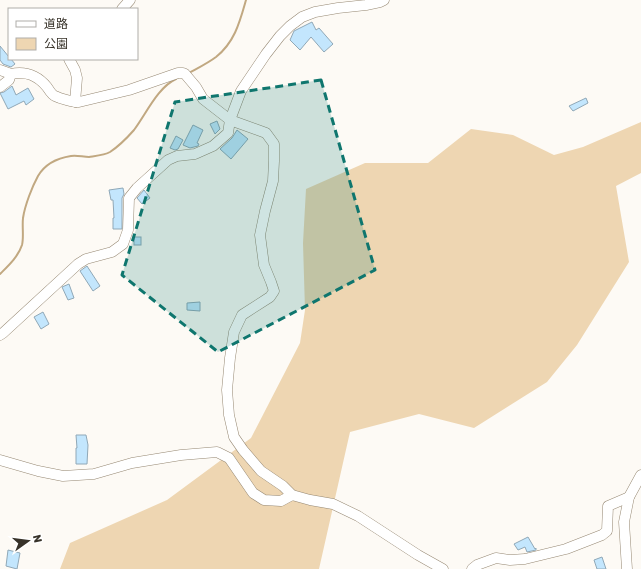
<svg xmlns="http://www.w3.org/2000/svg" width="641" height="569" viewBox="0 0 641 569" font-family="Rubik,'Noto Sans JP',sans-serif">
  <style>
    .green { fill: #eed6b2 }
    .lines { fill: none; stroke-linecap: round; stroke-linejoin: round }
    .stream { stroke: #c1a881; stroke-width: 2 }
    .building { fill: #c3e6fd; stroke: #90a8b7 }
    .minor-casing { stroke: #968873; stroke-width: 11 }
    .minor { stroke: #fff; stroke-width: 10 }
    .marked { fill: #0f766e; fill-opacity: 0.2; stroke: #0f766e; stroke-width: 3; stroke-dasharray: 8 5; stroke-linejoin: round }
  </style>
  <rect width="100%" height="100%" fill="#fdfaf5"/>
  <!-- green -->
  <polygon class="green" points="641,122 641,173 616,186 629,262 577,345 547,382 474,428 419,414 350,432 319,569 60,569 70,543 167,500 251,438 300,343 305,310 303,243 306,189 365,163 428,163 471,129 513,135 554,155 583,147"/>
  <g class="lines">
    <!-- stream -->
    <g class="stream">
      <path d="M189,73c9,-5 19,-10 27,-16 19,-15 24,-36 30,-57"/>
      <path d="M0,274c8,-8 18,-17 22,-29 2,-8 0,-18 1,-27 2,-13 9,-31 15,-42 7,-12 20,-18 33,-20 6,-1 12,1 18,1 6,-1 16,-2 21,-5 9,-6 17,-14 24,-22 12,-16 24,-43 42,-51"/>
    </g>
  </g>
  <!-- building -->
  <g class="building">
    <polygon points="312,22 316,30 319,28 333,44 324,52 311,37 300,50 290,40 294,31"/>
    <polygon points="0,46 9,57 9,59 11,59 15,64 11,67 3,64 0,60"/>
    <polygon points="12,86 16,95 28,88 34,99 26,105 24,101 8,109 0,93 4,92"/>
    <polygon points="586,98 588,103 573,111 569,106"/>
    <polygon points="217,121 220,129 215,134 210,124"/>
    <polygon points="193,125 203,130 197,143 199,144 198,146 190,148 183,145"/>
    <polygon points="237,130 248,139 231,159 220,149 232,138"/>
    <polygon points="176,136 183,140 178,149 175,150 170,148"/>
    <polygon points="123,188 124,194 122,198 122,229 113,229 113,218 114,218 113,200 111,200 109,190"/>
    <polygon points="144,190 150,198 142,204 137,198"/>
    <rect x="134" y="237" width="7" height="8"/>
    <polygon points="87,266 100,286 93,291 80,271"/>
    <polygon points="69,284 74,298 68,300 62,287"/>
    <polygon points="200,302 200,311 187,310 187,303"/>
    <polygon points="43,312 49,324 41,329 34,317"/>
    <polygon points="76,435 86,435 88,445 87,464 76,464 76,448 77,448"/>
    <polygon points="528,537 535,549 536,548 536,550 527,552 525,547 518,550 514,544"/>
    <polygon points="8,550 20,553 17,569 6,566"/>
    <polygon points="602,557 606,569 597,569 594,560"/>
  </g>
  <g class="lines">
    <!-- minor casing -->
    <g class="minor-casing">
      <g id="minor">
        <polyline points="122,9 130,0"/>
        <polyline points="69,59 75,70 77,78 75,102"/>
        <polyline points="0,70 11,74"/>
        <path d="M0,87l9,-7 2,-6c15,-3 26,1 36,13 2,3 5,8 8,9 6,3 18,6 24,6l50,-12 49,-17h5l2,1 11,13 7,12 27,21 36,13 8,11v17l-1,20 -8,30 -5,24 4,30 7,17 3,9 -4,6 -28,18 -8,17 -4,26 -3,32 2,25 5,22 9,13 18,21 22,15 9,9 18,5 23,4 25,12 60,39 25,14"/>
        <polyline points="0,335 3,333 78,264 86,259 112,252 123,244 128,230 129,198 137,188 168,160 177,156 195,154 213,146 228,133 230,120 241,91 266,54 280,36 290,26 302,17 315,12 338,8 366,5 380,2 384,0"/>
        <polyline points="0,460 38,471 63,476 94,474 132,463 181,455 217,452 229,458 253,493 264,500 281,501 292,495"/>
        <polyline points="472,569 477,565 496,558 510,560 525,559 566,549 602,535 607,531 608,506 629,497"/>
        <polyline points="627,569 624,522 629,497 641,475"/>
      </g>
    </g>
    <!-- minor -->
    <use href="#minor" class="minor"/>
  </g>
  <!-- marked area -->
  <path class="marked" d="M321,80l54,190 -157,82 -96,-77 53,-173z"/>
  <!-- legend -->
  <rect x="8" y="8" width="130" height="52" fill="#ffffff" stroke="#afada9"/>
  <rect x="16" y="21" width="20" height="6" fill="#ffffff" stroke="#afada9"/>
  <text x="44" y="28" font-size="12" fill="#373229">道路</text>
  <rect x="16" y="38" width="20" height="12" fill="#eed6b2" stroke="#afada9"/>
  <text x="44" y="48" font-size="12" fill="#373229">公園</text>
  <!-- north arrow -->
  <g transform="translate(28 541) rotate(76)" stroke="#ffffff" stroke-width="3" paint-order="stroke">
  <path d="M0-3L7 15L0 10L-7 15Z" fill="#373229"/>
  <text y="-6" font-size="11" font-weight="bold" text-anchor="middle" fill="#373229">N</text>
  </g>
</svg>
